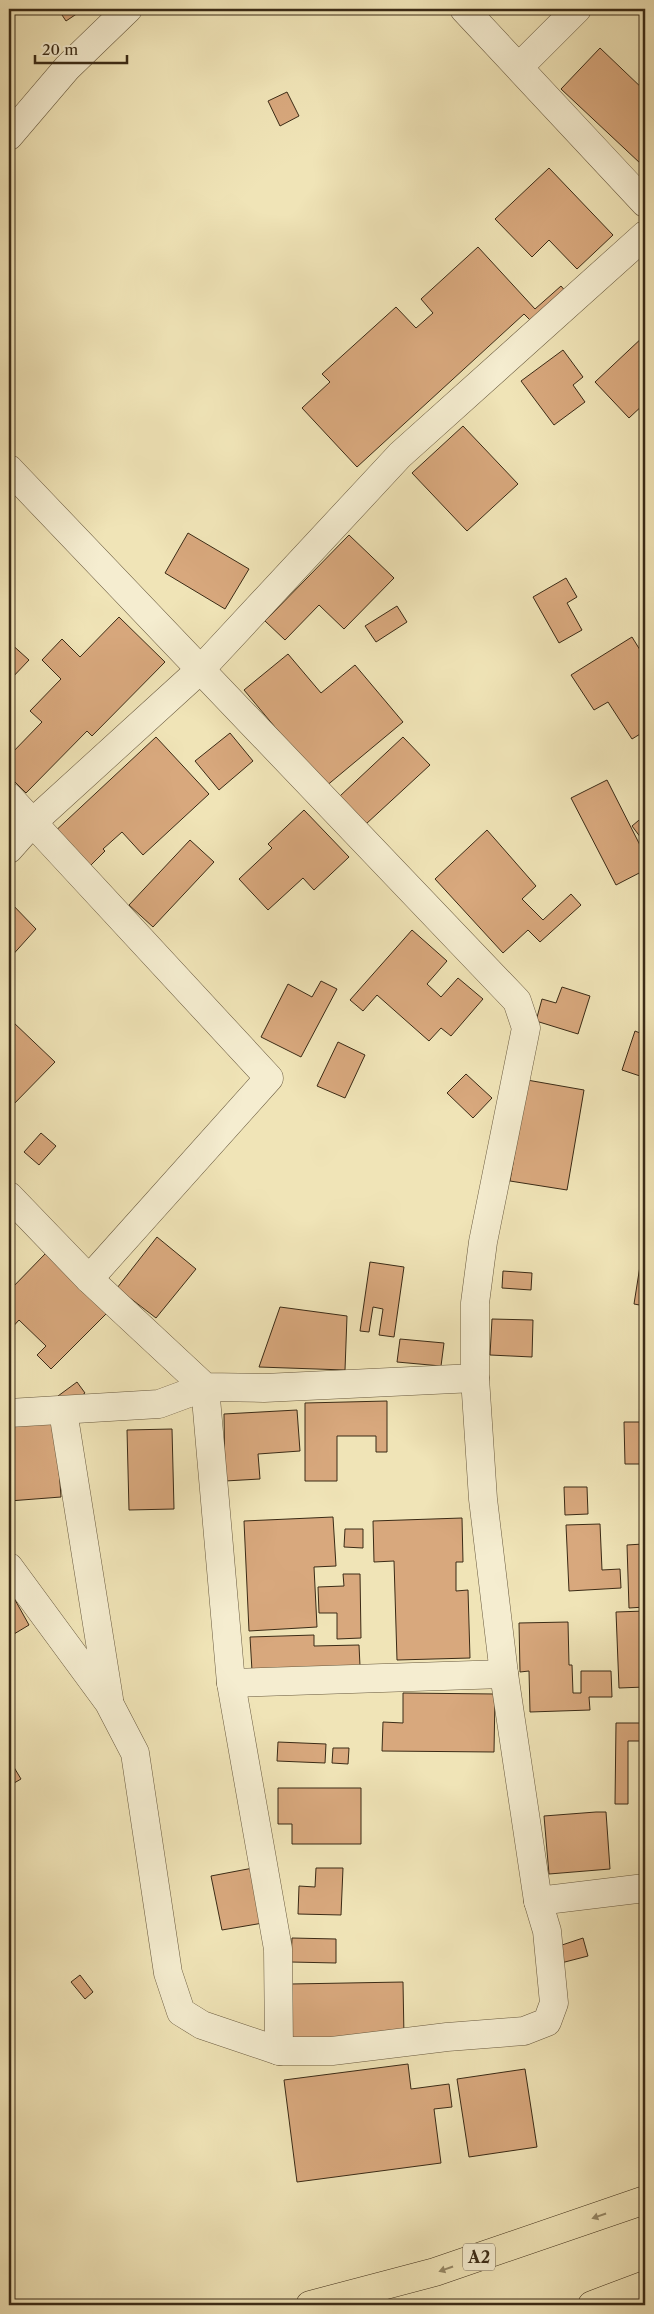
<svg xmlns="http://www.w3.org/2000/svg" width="654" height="2314" viewBox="0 0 654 2314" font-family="'Libre Caslon Text',serif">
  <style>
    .building { fill: #d8a87d; stroke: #3b2b16 }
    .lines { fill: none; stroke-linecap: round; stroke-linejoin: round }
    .minor-casing { stroke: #68593e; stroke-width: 29 }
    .highway-casing { stroke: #3b2b16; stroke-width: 29 }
    .minor { stroke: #f5edd0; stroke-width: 28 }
    .highway { stroke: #f0e4b7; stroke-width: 28 }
    .oneway { fill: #968866 }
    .labels { text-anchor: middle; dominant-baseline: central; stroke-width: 4; stroke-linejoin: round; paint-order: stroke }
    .shield { fill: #f5edd0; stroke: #73654e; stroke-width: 1 }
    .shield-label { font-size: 16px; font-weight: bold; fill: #3b2b16 }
  </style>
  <rect width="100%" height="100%" fill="#f0e4b7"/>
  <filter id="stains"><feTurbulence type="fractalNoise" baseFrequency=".004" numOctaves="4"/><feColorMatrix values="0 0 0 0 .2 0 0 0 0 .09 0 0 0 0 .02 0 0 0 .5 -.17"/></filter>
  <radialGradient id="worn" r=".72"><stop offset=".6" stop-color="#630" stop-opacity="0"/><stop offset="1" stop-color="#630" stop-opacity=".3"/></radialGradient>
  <!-- building -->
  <g class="building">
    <polygon points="58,9 84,9 66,21"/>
    <polygon points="600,48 645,91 645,159 641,164 561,89"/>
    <polygon points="287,92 299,116 280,126 268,101"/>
    <polygon points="549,168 613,235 577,269 549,240 532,257 495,219"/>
    <polygon points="478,247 535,309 561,286 573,300 540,330 524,314 357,467 302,408 330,382 322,374 396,307 416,328 433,313 421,299"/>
    <polygon points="645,335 645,403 629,418 595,382"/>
    <polygon points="563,350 583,377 573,385 585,402 554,425 521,381"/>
    <polygon points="463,426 518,484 467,531 412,473"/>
    <polygon points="188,533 249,569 225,609 165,573"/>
    <polygon points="349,535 394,578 344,629 319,605 285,640 265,621"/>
    <polygon points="566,578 577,597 567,603 582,630 559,643 533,597"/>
    <polygon points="397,606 407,622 376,642 365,626"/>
    <polygon points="119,617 165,662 92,736 87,731 26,793 9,776 9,756 42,722 30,711 61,679 42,660 62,639 80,657"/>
    <polygon points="632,637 645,658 645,731 632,739 608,702 594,710 571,675"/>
    <polygon points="9,642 29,660 9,681"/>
    <polygon points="288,654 321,693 355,665 403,722 325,787 244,690"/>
    <polygon points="230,733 253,761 219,790 195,761"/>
    <polygon points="156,737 209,794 143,855 122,832 103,849 105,851 85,871 51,835"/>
    <polygon points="403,737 430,765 366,824 340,796"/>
    <polygon points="607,780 645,855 645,870 616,885 571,798"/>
    <polygon points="304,810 349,857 314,890 303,878 268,910 239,879 272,848 268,844"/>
    <polygon points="645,815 645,842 644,842 632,826"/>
    <polygon points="487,830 536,886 522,899 543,920 571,894 581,905 540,942 528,930 503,953 435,879"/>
    <polygon points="190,840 214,862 153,927 129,905"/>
    <polygon points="9,901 36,929 9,959"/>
    <polygon points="412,930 447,961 427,984 441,997 458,978 483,999 451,1036 441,1028 429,1041 377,995 363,1011 350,1000"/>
    <polygon points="321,981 337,989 301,1057 261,1037 288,984 312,997"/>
    <polygon points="562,987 590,996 578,1034 536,1021 542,999 556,1003"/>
    <polygon points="13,1022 55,1062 9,1109 9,1027"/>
    <polygon points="635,1031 645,1035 645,1071 643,1077 622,1070"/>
    <polygon points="338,1042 365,1055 345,1098 317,1086"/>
    <polygon points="466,1074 492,1098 473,1118 447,1093"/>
    <polygon points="527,1080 584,1090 567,1190 510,1181"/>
    <polygon points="41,1133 56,1146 39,1165 24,1152"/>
    <polygon points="157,1237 196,1269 156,1318 117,1288"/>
    <polygon points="46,1253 107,1313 51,1369 37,1355 46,1346 19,1320 9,1331 9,1291"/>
    <polygon points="370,1262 404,1267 394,1337 379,1335 383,1309 373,1307 369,1332 360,1331"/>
    <polygon points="640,1266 645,1266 645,1306 634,1304"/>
    <polygon points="503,1271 532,1273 531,1290 502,1288"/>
    <polygon points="280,1307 347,1316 345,1370 259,1367"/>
    <polygon points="492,1319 533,1320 532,1357 490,1355"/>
    <polygon points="400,1339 444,1343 441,1366 397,1362"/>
    <polygon points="77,1382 85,1393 66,1407 58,1396"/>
    <polygon points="387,1401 387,1452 376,1452 376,1436 337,1436 337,1481 305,1481 305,1403"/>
    <polygon points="297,1410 300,1451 258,1454 260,1479 225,1481 224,1414"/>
    <polygon points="55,1414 61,1497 9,1501 9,1417"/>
    <polygon points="624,1422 645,1422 645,1464 625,1464"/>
    <polygon points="172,1429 174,1509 129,1510 127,1430"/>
    <polygon points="640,1473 645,1473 645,1607 629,1608 627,1545 643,1544"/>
    <polygon points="564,1487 587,1487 588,1514 565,1515"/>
    <polygon points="333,1517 336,1566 314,1567 317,1627 249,1631 244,1521"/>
    <polygon points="462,1518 463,1562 456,1562 456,1591 468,1590 470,1658 397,1660 394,1561 374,1562 373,1521"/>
    <polygon points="600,1524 602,1570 620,1569 621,1588 569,1591 566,1525"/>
    <polygon points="345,1529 363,1529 363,1548 344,1547"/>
    <polygon points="343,1574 360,1574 361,1638 337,1639 337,1613 319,1613 318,1587 344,1586"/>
    <polygon points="9,1589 29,1625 9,1637"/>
    <polygon points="645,1611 645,1687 619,1688 616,1612"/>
    <polygon points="568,1622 569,1665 572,1665 573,1693 581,1693 581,1671 611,1671 612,1697 589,1697 590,1710 530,1712 529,1671 520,1672 519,1623"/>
    <polygon points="314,1635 314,1646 359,1645 360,1666 252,1671 250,1637"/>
    <polygon points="403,1693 495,1694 494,1752 382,1751 383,1722 403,1723"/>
    <polygon points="616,1723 645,1723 645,1741 628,1741 628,1804 615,1804"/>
    <polygon points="278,1742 326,1744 325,1763 277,1761"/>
    <polygon points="333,1748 349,1748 348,1764 332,1763"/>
    <polygon points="9,1759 21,1779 9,1786"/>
    <polygon points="278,1788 361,1788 361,1844 292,1844 292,1824 278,1824"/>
    <polygon points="596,1812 606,1812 610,1869 549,1874 544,1816"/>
    <polygon points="253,1868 263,1923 222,1930 211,1876"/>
    <polygon points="316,1868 343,1868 341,1915 298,1914 299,1886 315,1887"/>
    <polygon points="292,1938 336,1939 336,1963 291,1962"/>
    <polygon points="583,1938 588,1956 561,1963 556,1947"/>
    <polygon points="80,1975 93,1992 85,1999 71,1982"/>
    <polygon points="403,1982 404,2037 292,2039 291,1984"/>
    <polygon points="408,2064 411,2089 449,2084 452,2107 434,2109 441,2163 297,2182 284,2080"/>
    <polygon points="525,2069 537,2147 469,2157 457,2079"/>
  </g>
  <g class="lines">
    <!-- minor casing -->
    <g class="minor-casing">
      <g id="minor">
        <polyline points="464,9 645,203"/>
        <polyline points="519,67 577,9"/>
        <polyline points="9,136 67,68 128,9"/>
        <polyline points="9,469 517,1001 526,1028 483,1242 475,1303 475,1378 483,1499 504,1674 538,1901 547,1931 554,2003 547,2022 524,2031 447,2037 332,2051 279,2051 202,2025 181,2012 168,1973 135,1753 109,1703 9,1567"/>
        <polyline points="9,797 269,1078 89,1279"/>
        <polyline points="9,849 33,822 201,669 400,455 645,235"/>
        <polyline points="9,1196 89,1279 205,1387 264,1388 475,1378"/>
        <polyline points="63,1411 109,1699"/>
        <polyline points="9,1413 159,1404 205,1387 231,1683 278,1949 279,2051"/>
        <polyline points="231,1683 504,1674"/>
        <polyline points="538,1901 645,1888"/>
      </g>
    </g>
    <!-- highway casing -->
    <g class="highway-casing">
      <g id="highway">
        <polyline points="310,2305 435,2272 645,2200"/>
        <polyline points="592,2305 645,2285"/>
      </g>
    </g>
    <!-- minor -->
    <use href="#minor" class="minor"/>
    <!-- highway -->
    <use href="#highway" class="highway"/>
  </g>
  <!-- one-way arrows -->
  <defs><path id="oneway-solid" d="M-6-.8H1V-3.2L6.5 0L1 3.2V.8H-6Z" transform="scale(1.25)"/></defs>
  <g class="oneway">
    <use href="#oneway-solid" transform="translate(599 2216) rotate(161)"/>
    <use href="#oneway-solid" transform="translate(446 2269) rotate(161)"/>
  </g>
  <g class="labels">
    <!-- shield labels -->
    <rect class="shield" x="463" y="2243.5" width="32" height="27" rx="4"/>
    <g class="shield-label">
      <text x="479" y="2257">A2</text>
    </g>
  </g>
  <!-- margin -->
  <rect width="654" height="2314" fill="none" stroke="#f0e4b7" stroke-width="30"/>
  <rect x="10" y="10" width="634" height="2294" fill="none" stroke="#3b2b16" stroke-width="2.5"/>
  <rect x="15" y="15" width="624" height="2284" fill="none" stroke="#3b2b16"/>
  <!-- scale -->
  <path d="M35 55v8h92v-8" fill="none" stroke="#3b2b16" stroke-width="2.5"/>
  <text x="42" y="55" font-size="15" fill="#3b2b16" stroke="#f5edd0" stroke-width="4" paint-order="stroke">20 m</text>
  <rect width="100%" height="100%" filter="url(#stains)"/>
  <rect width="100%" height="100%" fill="url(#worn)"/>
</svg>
